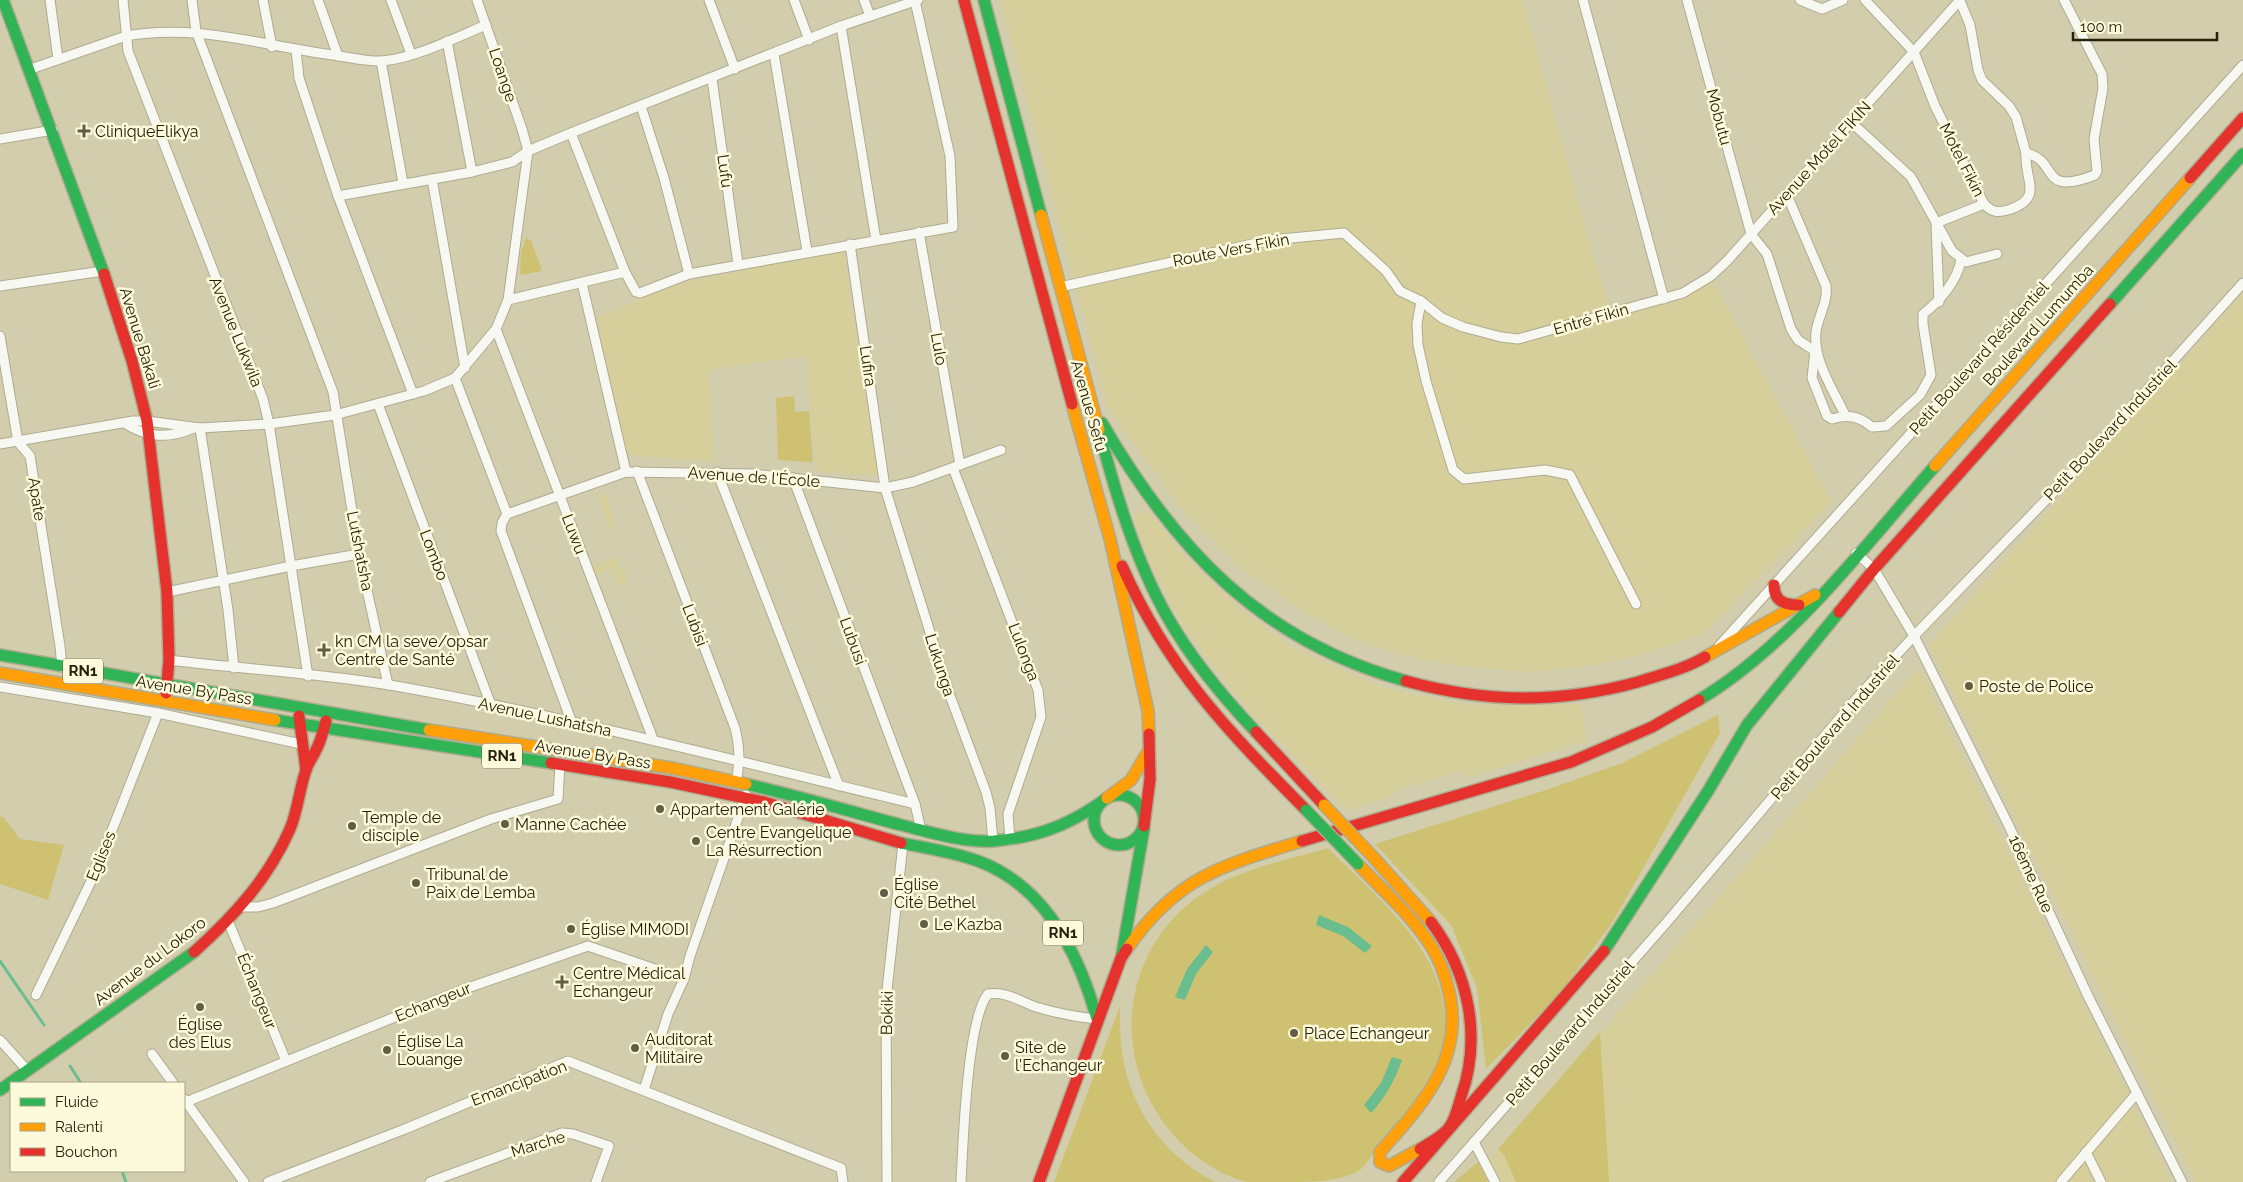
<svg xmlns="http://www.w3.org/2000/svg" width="2243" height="1182" viewBox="0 0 2243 1182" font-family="Raleway,sans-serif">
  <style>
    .built { fill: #d6cf9b }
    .green { fill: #cec272 }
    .water { fill: #6abd8f }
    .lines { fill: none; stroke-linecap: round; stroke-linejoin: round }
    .stream { stroke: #6abd8f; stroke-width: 3 }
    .street-casing { stroke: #afab90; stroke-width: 11 }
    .fast-casing { stroke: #afab90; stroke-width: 14 }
    .slow-casing { stroke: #afab90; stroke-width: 14 }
    .jam-casing { stroke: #afab90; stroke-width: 14 }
    .street { stroke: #f8f8f3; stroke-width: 9 }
    .fast { stroke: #30b455; stroke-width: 11 }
    .slow { stroke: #ff9f0a; stroke-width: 11 }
    .jam { stroke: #e5322d; stroke-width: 11 }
    .fast-bridge-casing { stroke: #afab90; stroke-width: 14; stroke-linecap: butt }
    .slow-bridge-casing { stroke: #afab90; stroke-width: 14; stroke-linecap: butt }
    .fast-bridge { stroke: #30b455; stroke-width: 11 }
    .slow-bridge { stroke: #ff9f0a; stroke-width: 11 }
    .poi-dot { fill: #625d43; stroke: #fdf9db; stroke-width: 2 }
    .labels { text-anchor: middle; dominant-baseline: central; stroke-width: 5; stroke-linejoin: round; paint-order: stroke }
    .shield { fill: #fdf9db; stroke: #666249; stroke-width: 1 }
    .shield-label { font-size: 15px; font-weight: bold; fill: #25210a }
    .street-label { font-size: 16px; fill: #25210a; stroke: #fdf9db }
    .poi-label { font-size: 16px; fill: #25210a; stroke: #fdf9db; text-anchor: start }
  </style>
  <rect width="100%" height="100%" fill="#d2cdac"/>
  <!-- built -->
  <g class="built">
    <polygon points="1001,0 1523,0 1595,262 1611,309 1713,282 1832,502 1704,634 1639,656 1589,666 1529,672 1467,667 1421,659 1366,645 1308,615 1240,567 1181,508 1108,408"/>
    <polygon points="843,251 881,476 817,471 806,356 709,370 714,462 625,455 597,317 668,287 704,278"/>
    <polygon points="2243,294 2243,1182 2196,1182 1929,645"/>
    <polygon points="605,493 617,526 610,528 598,495"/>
    <polygon points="1148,511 1187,559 1241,609 1299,651 1386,688 1468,705 1581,704 1587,741 1472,776 1458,772 1400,789 1386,799 1347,811 1246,707 1182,625 1149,559 1133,516"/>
    <polygon points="616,556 620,566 595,575 592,566"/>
    <polygon points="622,567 628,581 617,586 611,572"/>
    <polygon points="1919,668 2171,1182 1500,1182 1489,1161"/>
  </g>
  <!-- green -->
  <g class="green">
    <polygon points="526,238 531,240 542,271 520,275 521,252"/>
    <polygon points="794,396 795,412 809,411 813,462 778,460 776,398"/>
    <polygon points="1718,715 1720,733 1612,923 1560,993 1486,1069 1477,988 1451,925 1375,844 1549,789 1622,763"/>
    <polygon points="0,817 3,817 20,839 64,845 48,900 0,884"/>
    <path d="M1328,848c64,64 159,137 97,237 -15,24 -32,46 -51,68 -5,6 -10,15 -17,19 -21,10 -45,10 -68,10 -13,0 -28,0 -41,0 -23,-5 -48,-20 -65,-37 -75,-73 -68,-195 22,-253 36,-23 82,-32 123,-44z"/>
    <path d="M1120,1006c0,21 0,42 5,62 11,49 45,92 91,114h-162z"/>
    <polygon points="1600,1032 1609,1182 1516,1182 1504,1155 1498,1149"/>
    <polygon points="1478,1162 1488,1182 1454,1182"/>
  </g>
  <!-- water -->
  <g class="water">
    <polygon points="1319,915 1348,927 1372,946 1365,953 1343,936 1316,925"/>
    <polygon points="1206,945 1213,952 1196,974 1185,1000 1175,997 1187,969"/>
    <path d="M1392,1057l10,3c-7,20 -16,37 -31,53l-7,-8 17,-22z"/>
  </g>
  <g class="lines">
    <!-- stream -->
    <g class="stream">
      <polyline points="0,961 44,1025"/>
      <polyline points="70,1066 81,1083"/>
      <polyline points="122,1171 126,1182"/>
    </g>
    <!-- street casing -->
    <g class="street-casing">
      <g id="street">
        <polyline points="50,0 58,59"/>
        <polyline points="123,0 128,51 263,399 269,424 308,676"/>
        <polyline points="192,0 196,31 333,392 359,554 388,685"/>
        <polyline points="263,0 272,47"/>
        <polyline points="318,0 338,56"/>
        <polyline points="391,0 411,54"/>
        <polyline points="709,0 735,69"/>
        <polyline points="794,0 809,40"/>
        <polyline points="864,0 870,16"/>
        <polyline points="1583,0 1664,299"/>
        <path d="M1687,0l64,234 16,20 24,75 7,11 17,11 -3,27 15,38 5,3c16,-5 27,-3 40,8l14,-1 34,-31 11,-20 -8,-51v-10c17,-13 35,-34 38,-55"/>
        <polyline points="1800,0 1822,9 1843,0"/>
        <path d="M1865,0l49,52 21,54 49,98c8,8 13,9 24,6 37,-12 16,-29 18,-57"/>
        <path d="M1960,1l10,24 8,45 4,10 27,26 7,11 10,36c34,8 12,44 69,22l2,-4 -3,-32 9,-51 -1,-14 -38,-74"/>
        <polyline points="841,26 876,240"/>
        <polyline points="447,41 472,172"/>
        <polyline points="296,50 299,78 338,196 413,394"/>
        <polyline points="774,54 807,251"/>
        <polyline points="381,61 403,183"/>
        <path d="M28,70l98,-34c70,-13 138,10 207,19 15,2 34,7 49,6 33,-3 73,-23 104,-36"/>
        <polyline points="712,79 738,264"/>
        <polyline points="641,106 664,178 689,274"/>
        <polyline points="1851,122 1911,177 1952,251 1966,262 1997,254"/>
        <polyline points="571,133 625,272 636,292 640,293 689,274 953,227 950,156 915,1"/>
        <polyline points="0,139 53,130"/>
        <polyline points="432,179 465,368"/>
        <path d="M1787,195l39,91c2,17 -8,30 -10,46 -3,29 17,57 29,83"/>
        <polyline points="338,196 472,172 512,162 528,151 571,133 841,26 918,0"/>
        <polyline points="919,232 960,465"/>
        <polyline points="850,244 885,488 949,693 986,792 990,808 993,841"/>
        <polyline points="582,283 626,472"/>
        <polyline points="0,286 103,271"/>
        <polyline points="1060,287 1270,240 1344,233 1386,271 1400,291 1421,301 1442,318 1463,327 1501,337 1518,339 1683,293 1711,276 1727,261 1960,0"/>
        <polyline points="508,300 625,272"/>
        <polyline points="1421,301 1417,324 1418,345 1426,381 1453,470 1464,479 1545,470 1570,475 1636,604"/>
        <polyline points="1939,302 1936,223 1984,204"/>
        <polyline points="496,329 653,739"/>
        <polyline points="0,336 18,442 30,456 60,646 62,667"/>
        <polyline points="455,378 507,514"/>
        <polyline points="378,404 491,705"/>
        <path d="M124,423c24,15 44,16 70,5"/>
        <polyline points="200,428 228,610 234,668"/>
        <polyline points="0,444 133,421 147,421 200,428 269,424 335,415 424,391 455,378 496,329 508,300 528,151 522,129 477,0"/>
        <polyline points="953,468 1038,690 1041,717 1008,814 1010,840"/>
        <path d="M637,471l98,257c5,20 5,34 1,54"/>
        <polyline points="717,472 839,786"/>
        <polyline points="793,478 915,804 921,830"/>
        <polyline points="507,514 626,472 753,474 885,488 913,482 1001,450"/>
        <polyline points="507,514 502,523 501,531 572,723"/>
        <polyline points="1856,553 1874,569 1914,636 2008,824 2088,996 2182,1182"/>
        <polyline points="167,592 291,566 359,554"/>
        <polyline points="1719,646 2243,65"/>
        <path d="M169,660c73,9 148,13 221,25 177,31 350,77 525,119"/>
        <polyline points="0,687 158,713 301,744"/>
        <polyline points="240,907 258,907 273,903 491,819 558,799 560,764"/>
        <polyline points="228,921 286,1061"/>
        <polyline points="36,995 96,871 158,713"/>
        <polyline points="0,1040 28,1071"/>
        <polyline points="152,1054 173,1083"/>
        <polyline points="644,1090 668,1014 684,979 690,956 746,795"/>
        <polyline points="184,1099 244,1182"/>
        <polyline points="186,1102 459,991 588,946 684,979"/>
        <polyline points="1474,1142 1495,1182"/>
        <polyline points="2086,1152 2101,1182"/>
        <polyline points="268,1182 405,1129 568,1061 841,1168 843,1182"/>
        <polyline points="430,1182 562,1133 573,1134 609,1146 596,1182"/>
        <polyline points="887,1182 886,999 903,844"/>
        <path d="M961,1182c2,-37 6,-163 27,-188 18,-3 31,7 48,13 20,6 40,10 61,12"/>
        <polyline points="1439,1182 1667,922 1855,700 1914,636 2074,471 2243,283"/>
        <polyline points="2061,1182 2137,1093"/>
      </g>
    </g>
    <!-- fast casing -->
    <g class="fast-casing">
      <g id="fast">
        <polyline points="3,0 104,274"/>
        <polyline points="984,0 1041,215"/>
        <polyline points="2110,304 2243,154"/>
        <path d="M1102,423c73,126 159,218 304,258"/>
        <path d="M1099,430c16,62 37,132 69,188 24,42 55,79 88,114"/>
        <polyline points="0,655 429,730"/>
        <path d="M1699,700c92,-55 166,-155 236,-234"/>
        <polyline points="275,720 551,763"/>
        <path d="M746,784c52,12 103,27 155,41 29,7 62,18 93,16 42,-4 71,-14 106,-38"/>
        <circle cx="1119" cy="820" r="25"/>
        <path d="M901,843c26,5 52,9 77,18 68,25 101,93 119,158"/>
        <polyline points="1604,951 1708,791 1747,725 1839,612"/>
        <polyline points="1122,954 1144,828"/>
        <polyline points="0,1090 194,952"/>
      </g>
    </g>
    <!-- slow casing -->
    <g class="slow-casing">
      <g id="slow">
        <polyline points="1041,215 1099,430"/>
        <polyline points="1072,404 1110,539 1148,711 1149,734"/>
        <polyline points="1935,466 2190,178"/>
        <polyline points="1705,657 1815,595"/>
        <polyline points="0,673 275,720"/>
        <polyline points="429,730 672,768 746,784"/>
        <polyline points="1107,798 1131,780 1149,750"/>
        <polyline points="1374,858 1431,922"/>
        <path d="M1358,864c23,25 50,48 69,76 12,17 19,36 23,56 13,66 -30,111 -70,156v10l9,4 31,-17"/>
        <path d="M1127,949c49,-72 96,-84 175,-108"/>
      </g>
    </g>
    <!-- jam casing -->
    <g class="jam-casing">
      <g id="jam">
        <polyline points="964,0 1072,404"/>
        <polyline points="2190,178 2243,118"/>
        <polyline points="104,274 132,361 147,421 167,592 169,660 166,693"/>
        <path d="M1122,566c46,104 106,165 184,244"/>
        <path d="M1774,585c0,16 10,20 25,20"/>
        <polyline points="1839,612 1874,569 2110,304"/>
        <path d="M1406,681c80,22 151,23 232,1 22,-7 47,-13 67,-25"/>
        <polyline points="299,716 306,770"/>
        <polyline points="1256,732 1324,805"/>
        <polyline points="551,763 670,782 764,802 901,843"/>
        <polyline points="1144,826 1150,779 1149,734"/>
        <polyline points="1302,841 1571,762 1652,727 1699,700"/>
        <path d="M194,952c40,-36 74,-73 96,-123 8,-19 9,-39 16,-59 2,-7 7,-13 10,-20 5,-9 7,-19 10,-29"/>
        <path d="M1420,1149c9,-6 21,-12 28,-20 7,-8 10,-22 13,-32 21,-60 8,-124 -30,-175"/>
        <polyline points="1039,1182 1121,958 1127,949"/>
        <polyline points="1403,1182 1604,951"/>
      </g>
    </g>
    <!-- street -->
    <use href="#street" class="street"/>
    <!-- fast -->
    <use href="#fast" class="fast"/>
    <!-- slow -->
    <use href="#slow" class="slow"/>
    <!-- jam -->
    <use href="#jam" class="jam"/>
    <!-- fast-bridge casing -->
    <g class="fast-bridge-casing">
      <polyline id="fast-bridge" points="1306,810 1358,864"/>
    </g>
    <!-- slow-bridge casing -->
    <g class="slow-bridge-casing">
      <polyline id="slow-bridge" points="1324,805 1374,858"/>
    </g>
    <!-- fast-bridge -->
    <use href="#fast-bridge" class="fast-bridge"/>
    <!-- slow-bridge -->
    <use href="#slow-bridge" class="slow-bridge"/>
  </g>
  <!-- markers -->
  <g class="poi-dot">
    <path d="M81.5 123.5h5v5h5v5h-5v5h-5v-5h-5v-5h5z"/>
    <path d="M321.5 642.5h5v5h5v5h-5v5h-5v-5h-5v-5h5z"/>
    <circle cx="1969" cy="686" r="5"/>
    <circle cx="660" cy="809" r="5"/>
    <circle cx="505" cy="824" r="5"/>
    <circle cx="352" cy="826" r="5"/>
    <circle cx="696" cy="841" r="5"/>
    <circle cx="416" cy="883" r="5"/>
    <circle cx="884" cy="893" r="5"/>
    <circle cx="924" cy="924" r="5"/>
    <circle cx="571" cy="929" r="5"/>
    <path d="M559.5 974.5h5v5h5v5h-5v5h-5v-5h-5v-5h5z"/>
    <circle cx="200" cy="1007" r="5"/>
    <circle cx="1294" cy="1033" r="5"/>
    <circle cx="635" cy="1048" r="5"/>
    <circle cx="387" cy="1050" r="5"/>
    <circle cx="1005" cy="1056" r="5"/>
  </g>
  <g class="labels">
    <!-- shield labels -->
    <g class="shield">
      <rect x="63" y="658.5" width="40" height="25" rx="4"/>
      <rect x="482" y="743.5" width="40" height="25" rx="4"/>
      <rect x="1043" y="920.5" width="40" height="25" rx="4"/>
    </g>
    <g class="shield-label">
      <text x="83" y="671">RN1</text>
      <text x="502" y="756">RN1</text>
      <text x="1063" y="933">RN1</text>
    </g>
    <!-- street labels -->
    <g class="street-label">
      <text transform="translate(503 75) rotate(71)">Loange</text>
      <text transform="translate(1719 117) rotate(75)">Mobutu</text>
      <text transform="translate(1819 158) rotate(-48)">Avenue Motel FIKIN</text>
      <text transform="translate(1962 160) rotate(63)">Motel Fikin</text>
      <text transform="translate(725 171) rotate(82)">Lufu</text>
      <text transform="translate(1231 250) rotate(-11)">Route Vers Fikin</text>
      <text transform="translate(1591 319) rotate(-16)">Entré Fikin</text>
      <text transform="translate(2038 325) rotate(-48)">Boulevard Lumumba</text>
      <text transform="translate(236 332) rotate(68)">Avenue Lukwila</text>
      <text transform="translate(140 338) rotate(73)">Avenue Bakali</text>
      <text transform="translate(939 349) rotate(80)">Lulo</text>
      <text transform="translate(1979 358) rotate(-48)">Petit Boulevard Résidentiel</text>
      <text transform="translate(868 366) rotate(82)">Lufira</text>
      <text transform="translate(1089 406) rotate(74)">Avenue Sefu</text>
      <text transform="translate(2110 430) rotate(-47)">Petit Boulevard Industriel</text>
      <text transform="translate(754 477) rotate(4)">Avenue de l'École</text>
      <text transform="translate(37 499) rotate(81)">Apate</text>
      <text transform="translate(574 534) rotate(69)">Luwu</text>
      <text transform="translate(360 551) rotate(79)">Lutshatsha</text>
      <text transform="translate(434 555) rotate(69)">Lombo</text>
      <text transform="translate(695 625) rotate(69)">Lubisi</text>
      <text transform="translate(853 641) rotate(70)">Lubusi</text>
      <text transform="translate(1024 652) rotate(69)">Lulonga</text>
      <text transform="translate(940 665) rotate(72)">Lukunga</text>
      <text transform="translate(194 690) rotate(9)">Avenue By Pass</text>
      <text transform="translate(545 717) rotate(12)">Avenue Lushatsha</text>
      <text transform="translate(1835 727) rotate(-49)">Petit Boulevard Industriel</text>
      <text transform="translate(593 754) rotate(9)">Avenue By Pass</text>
      <text transform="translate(101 856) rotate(-68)">Eglises</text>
      <text transform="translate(2031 874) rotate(65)">16ème Rue</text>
      <text transform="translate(150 961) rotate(-37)">Avenue du Lokoro</text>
      <text transform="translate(257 991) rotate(68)">Échangeur</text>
      <text transform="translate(433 1002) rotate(-22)">Echangeur</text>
      <text transform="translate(887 1013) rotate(-89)">Bokiki</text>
      <text transform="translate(1570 1033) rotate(-49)">Petit Boulevard Industriel</text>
      <text transform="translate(519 1083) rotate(-21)">Emancipation</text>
      <text transform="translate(538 1144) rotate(-17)">Marche</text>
    </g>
    <!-- poi labels -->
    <g class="poi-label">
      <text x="95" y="131">CliniqueElikya</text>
      <text x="335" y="641">kn CM la seve/opsar<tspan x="335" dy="18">Centre de Santé</tspan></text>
      <text x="1979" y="686">Poste de Police</text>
      <text x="670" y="809">Appartement Galérie</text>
      <text x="362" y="817">Temple de<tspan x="362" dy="18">disciple</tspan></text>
      <text x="515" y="824">Manne Cachée</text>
      <text x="706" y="832">Centre Evangelique<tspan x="706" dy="18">La Résurrection</tspan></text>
      <text x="426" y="874">Tribunal de<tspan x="426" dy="18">Paix de Lemba</tspan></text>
      <text x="894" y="884">Église<tspan x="894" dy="18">Cité Bethel</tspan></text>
      <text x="934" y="924">Le Kazba</text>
      <text x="581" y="929">Église MIMODI</text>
      <text x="573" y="973">Centre Médical<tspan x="573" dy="18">Echangeur</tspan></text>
      <text x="200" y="1024" text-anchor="middle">Église<tspan x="200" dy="18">des Elus</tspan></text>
      <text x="1304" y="1033">Place Echangeur</text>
      <text x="645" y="1039">Auditorat<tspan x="645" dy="18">Militaire</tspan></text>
      <text x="397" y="1041">Église La<tspan x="397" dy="18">Louange</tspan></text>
      <text x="1015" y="1047">Site de<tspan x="1015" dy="18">l'Echangeur</tspan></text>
    </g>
  </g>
  <!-- legend -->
  <rect x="10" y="1082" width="175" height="90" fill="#fdf9db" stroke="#a7a387"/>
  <rect x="20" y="1098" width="25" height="8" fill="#30b455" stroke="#a7a387"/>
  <text x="55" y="1107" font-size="15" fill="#25210a">Fluide</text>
  <rect x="20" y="1123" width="25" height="8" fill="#ff9f0a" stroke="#a7a387"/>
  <text x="55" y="1132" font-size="15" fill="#25210a">Ralenti</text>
  <rect x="20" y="1148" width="25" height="8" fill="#e5322d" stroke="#a7a387"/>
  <text x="55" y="1157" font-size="15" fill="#25210a">Bouchon</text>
  <!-- scale -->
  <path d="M2073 32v8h144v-8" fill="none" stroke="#25210a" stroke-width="2.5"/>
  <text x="2080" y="32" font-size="15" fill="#25210a" stroke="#fdf9db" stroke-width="4" paint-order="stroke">100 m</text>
</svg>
